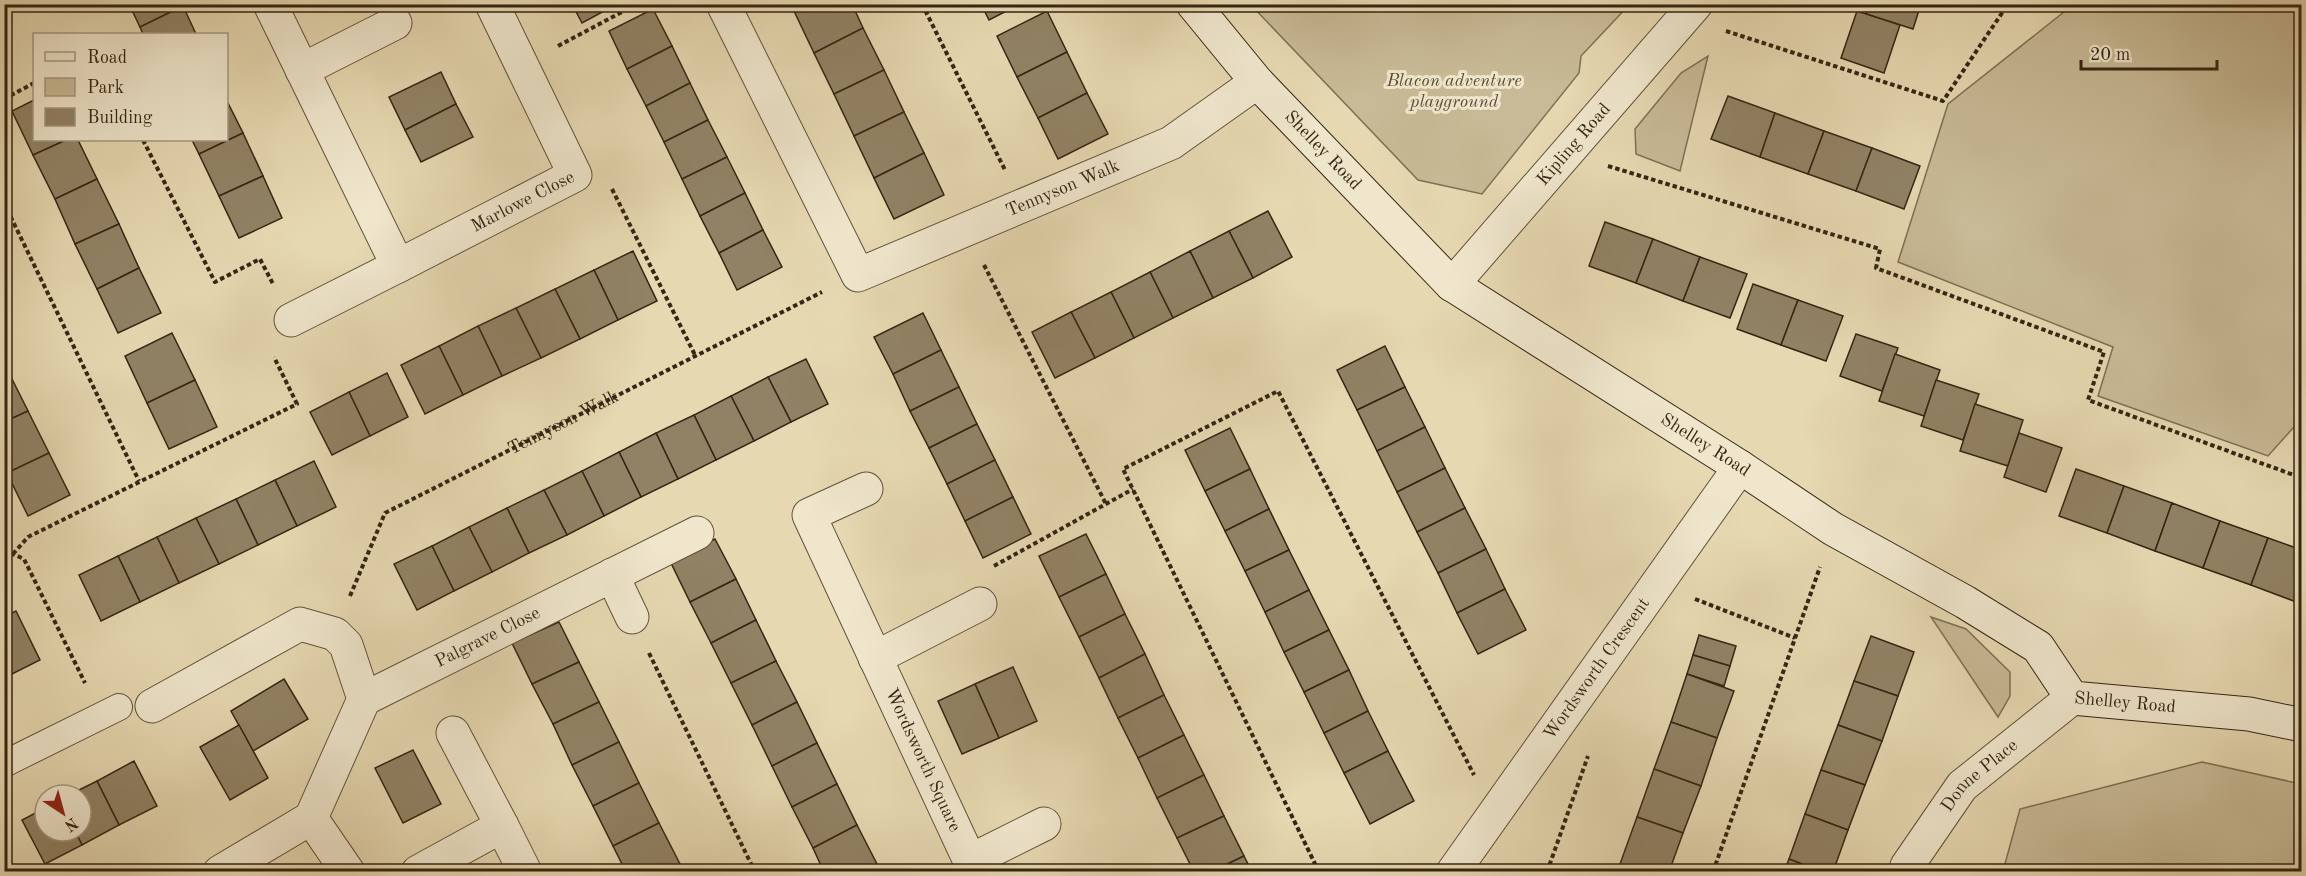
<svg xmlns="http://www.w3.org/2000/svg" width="2306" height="876" viewBox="0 0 2306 876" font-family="'Old Standard TT',serif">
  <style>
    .green { fill: #c8ba96; stroke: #7e7054; stroke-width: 1.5 }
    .building { fill: #918265; stroke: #352513; stroke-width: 1.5 }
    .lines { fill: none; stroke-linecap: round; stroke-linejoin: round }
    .lane-casing { stroke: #61523a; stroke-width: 28 }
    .street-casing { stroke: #61523a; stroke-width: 35 }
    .secondary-casing { stroke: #352513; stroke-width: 35 }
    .path { stroke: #352513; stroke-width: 4; stroke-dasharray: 4.5 3; stroke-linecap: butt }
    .lane { stroke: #efe6cc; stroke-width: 26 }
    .street { stroke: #efe6cc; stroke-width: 33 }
    .secondary { stroke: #efe6cc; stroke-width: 33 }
    .labels { text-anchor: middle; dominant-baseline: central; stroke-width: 6; stroke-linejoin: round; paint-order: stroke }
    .park-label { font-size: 18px; font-style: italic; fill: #5a4a34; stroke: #efe6cc }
    .street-label { font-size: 18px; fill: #352513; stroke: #efe6cc }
  </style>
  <rect width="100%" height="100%" fill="#e6d8b1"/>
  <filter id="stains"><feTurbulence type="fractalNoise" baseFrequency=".00333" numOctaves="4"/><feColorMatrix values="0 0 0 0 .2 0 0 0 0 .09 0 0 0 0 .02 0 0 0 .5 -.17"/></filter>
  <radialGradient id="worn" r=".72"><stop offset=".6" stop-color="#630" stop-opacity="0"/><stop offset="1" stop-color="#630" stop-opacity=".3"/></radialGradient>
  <!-- green -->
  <g class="green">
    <polygon points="2074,4 2301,5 2301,419 2268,456 2098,396 2113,347 1898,262 1948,104"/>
    <polygon points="1251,5 1629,5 1581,56 1579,73 1482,194 1418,180"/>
    <polygon points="1708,56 1680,171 1636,154 1635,129 1681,73"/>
    <polygon points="1931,617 1966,629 2010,672 2010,696 1998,717"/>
    <polygon points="2202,762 2301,784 2301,871 2003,871 2020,809"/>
  </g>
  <!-- building -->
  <g class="building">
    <polygon points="129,4 182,4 183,6 140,27"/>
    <polygon points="572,4 617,4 582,23"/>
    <polygon points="808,4 852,4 863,28 814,53 794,11"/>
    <polygon points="981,4 1020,4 989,20"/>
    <polygon points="1869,4 1921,4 1913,29 1866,14"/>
    <polygon points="183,6 196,34 143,34 140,27"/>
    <polygon points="653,9 672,46 627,69 609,31"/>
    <polygon points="1047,11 1067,52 1017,77 997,36"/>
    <polygon points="1857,11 1900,25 1884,73 1841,58"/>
    <polygon points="863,28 884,70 834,94 814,53"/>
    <polygon points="672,46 690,83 646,106 627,69"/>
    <polygon points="1067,52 1087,93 1038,118 1017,77"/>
    <polygon points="884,70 904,112 854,136 834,94"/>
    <polygon points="441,72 456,104 405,130 389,97"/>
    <polygon points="690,83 708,120 664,142 646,106"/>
    <polygon points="1087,93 1108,134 1058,159 1038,118"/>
    <polygon points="1728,96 1775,113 1760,157 1711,139"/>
    <polygon points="226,99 243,133 199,154 192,140 226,140"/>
    <polygon points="34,100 34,140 66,140 33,155 12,111"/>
    <polygon points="456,104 473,137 421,162 405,130"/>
    <polygon points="904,112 924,153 874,178 854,136"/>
    <polygon points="1775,113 1824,131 1808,174 1760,157"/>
    <polygon points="708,120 727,157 682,179 664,142"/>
    <polygon points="1824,131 1872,148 1856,191 1808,174"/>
    <polygon points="243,133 263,176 219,196 199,154"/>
    <polygon points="66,140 78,140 97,179 55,199 33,155"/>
    <polygon points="1872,148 1920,166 1904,209 1856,191"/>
    <polygon points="924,153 944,195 894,219 874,178"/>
    <polygon points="727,157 745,193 700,216 682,179"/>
    <polygon points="263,176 282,218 239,238 219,196"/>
    <polygon points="97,179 119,224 75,244 55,199"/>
    <polygon points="745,193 763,230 719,253 700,216"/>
    <polygon points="1268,211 1292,257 1253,278 1229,231"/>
    <polygon points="1605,222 1653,239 1636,283 1589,266"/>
    <polygon points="119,224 139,268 97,289 75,244"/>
    <polygon points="763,230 782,267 737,290 719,253"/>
    <polygon points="1229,231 1253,278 1213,298 1190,251"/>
    <polygon points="1653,239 1700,257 1683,301 1636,283"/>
    <polygon points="633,251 657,301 618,320 594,270"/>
    <polygon points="1190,251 1213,298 1173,318 1150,272"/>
    <polygon points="1700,257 1747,274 1730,318 1683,301"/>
    <polygon points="139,268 161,313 118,333 97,289"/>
    <polygon points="594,270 618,320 580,339 555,289"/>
    <polygon points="1150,272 1173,318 1134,338 1111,292"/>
    <polygon points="1753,284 1798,300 1781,345 1737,329"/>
    <polygon points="555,289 580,339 541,358 516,308"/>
    <polygon points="1111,292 1134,338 1095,358 1071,312"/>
    <polygon points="1798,300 1843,316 1826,361 1781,345"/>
    <polygon points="516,308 541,358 502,376 478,326"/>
    <polygon points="1071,312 1095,358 1055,378 1032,332"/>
    <polygon points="923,313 941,350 893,374 874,337"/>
    <polygon points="478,326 502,376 463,395 439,346"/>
    <polygon points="172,333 195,380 147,403 125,356"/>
    <polygon points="1856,334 1898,348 1882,391 1840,376"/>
    <polygon points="439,346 463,395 425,414 401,365"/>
    <polygon points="1385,346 1405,387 1357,410 1337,370"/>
    <polygon points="941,350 959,387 910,411 893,374"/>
    <polygon points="1895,354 1940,370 1924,416 1879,401"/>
    <polygon points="806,359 828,404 791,422 768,377"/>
    <polygon points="7,369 28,411 4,422 4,370"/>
    <polygon points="387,373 408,417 370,436 349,392"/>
    <polygon points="768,377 791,422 754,441 731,396"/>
    <polygon points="195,380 217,427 169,449 147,403"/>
    <polygon points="1936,380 1979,394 1963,440 1921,426"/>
    <polygon points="959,387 977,424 929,448 910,411"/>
    <polygon points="1405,387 1425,427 1377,451 1357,410"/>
    <polygon points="349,392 370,436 332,455 310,412"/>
    <polygon points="731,396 754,441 716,460 694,415"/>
    <polygon points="1975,404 2023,420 2008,466 1960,451"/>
    <polygon points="28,411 49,453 7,473 4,468 4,422"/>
    <polygon points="694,415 716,460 678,479 656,433"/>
    <polygon points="977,424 995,460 947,484 929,448"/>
    <polygon points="1425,427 1445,468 1397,492 1377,451"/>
    <polygon points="1230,428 1250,469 1205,491 1185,450"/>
    <polygon points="656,433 678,479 641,497 619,452"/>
    <polygon points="2019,433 2062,448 2046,492 2004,477"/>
    <polygon points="619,452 641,497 604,516 582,471"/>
    <polygon points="49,453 70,495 28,516 7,473"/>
    <polygon points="995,460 1013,497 965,521 947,484"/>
    <polygon points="314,461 336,507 297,526 275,480"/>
    <polygon points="1445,468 1465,508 1417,532 1397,492"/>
    <polygon points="1250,469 1269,509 1225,531 1205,491"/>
    <polygon points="2076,469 2124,486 2107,533 2059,516"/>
    <polygon points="582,471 604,516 567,535 544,490"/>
    <polygon points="275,480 297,526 258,545 236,499"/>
    <polygon points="2124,486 2172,503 2155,551 2107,533"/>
    <polygon points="544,490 567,535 529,553 507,508"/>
    <polygon points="1013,497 1031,534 983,558 965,521"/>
    <polygon points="236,499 258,545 219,564 196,518"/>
    <polygon points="2172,503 2220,521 2203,568 2155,551"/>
    <polygon points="507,508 529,553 492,572 469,527"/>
    <polygon points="1465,508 1486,549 1438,573 1417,532"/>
    <polygon points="1269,509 1289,550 1245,571 1225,531"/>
    <polygon points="196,518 219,564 179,583 157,537"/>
    <polygon points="2220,521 2268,538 2251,585 2203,568"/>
    <polygon points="469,527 492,572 454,591 432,546"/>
    <polygon points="1086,534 1106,574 1059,597 1039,556"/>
    <polygon points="157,537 179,583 140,602 118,556"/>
    <polygon points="2268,538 2302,550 2302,596 2299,603 2251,585"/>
    <polygon points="715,539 736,579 690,602 670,561"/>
    <polygon points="432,546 454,591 417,610 394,564"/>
    <polygon points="1486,549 1505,589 1457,613 1438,573"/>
    <polygon points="1289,550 1309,590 1265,612 1245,571"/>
    <polygon points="118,556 140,602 101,621 79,575"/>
    <polygon points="1106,574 1125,614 1079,637 1059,597"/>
    <polygon points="736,579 756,620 711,643 690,602"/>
    <polygon points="1505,589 1526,630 1478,654 1457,613"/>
    <polygon points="1309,590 1329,630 1284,652 1265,612"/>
    <polygon points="16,611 40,660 4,678 4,617"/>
    <polygon points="1125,614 1145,654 1099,678 1079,637"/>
    <polygon points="756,620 776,661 731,683 711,643"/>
    <polygon points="559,622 579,662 532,684 512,643"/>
    <polygon points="1329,630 1349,670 1304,692 1284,652"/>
    <polygon points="1699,635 1736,646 1730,666 1693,655"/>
    <polygon points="1871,636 1914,652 1898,696 1854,681"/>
    <polygon points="1145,654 1164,695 1118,718 1099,678"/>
    <polygon points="1693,655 1730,666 1724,686 1687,674"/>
    <polygon points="776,661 797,702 752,725 731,683"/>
    <polygon points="579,662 599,702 553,724 532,684"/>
    <polygon points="1013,667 1037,721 999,738 975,684"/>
    <polygon points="1349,670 1368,711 1324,733 1304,692"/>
    <polygon points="1687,674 1734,691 1717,738 1671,722"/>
    <polygon points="284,679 308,719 253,751 231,711"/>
    <polygon points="1854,681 1898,696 1882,741 1838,725"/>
    <polygon points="975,684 999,738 962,754 938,701"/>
    <polygon points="1164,695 1184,735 1138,758 1118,718"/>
    <polygon points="599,702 619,742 572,765 553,724"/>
    <polygon points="797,702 817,743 772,766 752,725"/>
    <polygon points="1368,711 1388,751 1344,773 1324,733"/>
    <polygon points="1671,722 1717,738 1701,786 1654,769"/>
    <polygon points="239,725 268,778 230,800 200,747"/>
    <polygon points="1838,725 1882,741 1865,785 1821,770"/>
    <polygon points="1184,735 1204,775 1157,798 1138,758"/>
    <polygon points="619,742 639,783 593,806 572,765"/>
    <polygon points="817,743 837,784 792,807 772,766"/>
    <polygon points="413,750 441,804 403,823 375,768"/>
    <polygon points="1388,751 1414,801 1370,824 1344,773"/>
    <polygon points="134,761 157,806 119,825 97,781"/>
    <polygon points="1654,769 1701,786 1683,833 1637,817"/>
    <polygon points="1821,770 1865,785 1848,830 1805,814"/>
    <polygon points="1204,775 1224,816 1177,838 1157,798"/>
    <polygon points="97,781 119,825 82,845 75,831 81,831 81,795 69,795"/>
    <polygon points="639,783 659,823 613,846 593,806"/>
    <polygon points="837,784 857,825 813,848 792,807"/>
    <polygon points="45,808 45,831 75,831 82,845 45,864 22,820"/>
    <polygon points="1805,814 1848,830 1833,872 1823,872 1789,859"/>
    <polygon points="1224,816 1244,856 1211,872 1194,872 1177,838"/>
    <polygon points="1637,817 1683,833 1669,872 1640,872 1620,864"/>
    <polygon points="659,823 680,864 664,872 626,872 613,846"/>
    <polygon points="857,825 878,866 867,872 824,872 813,848"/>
    <polygon points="1244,856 1252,872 1211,872"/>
    <polygon points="1789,859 1823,872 1784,872"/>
  </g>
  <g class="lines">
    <!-- lane casing -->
    <g class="lane-casing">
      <polyline id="lane" points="4,764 119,707"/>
    </g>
    <!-- street casing -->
    <g class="street-casing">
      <g id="street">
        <path id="s2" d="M270,4l128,262 177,-91 -83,-171"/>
        <path id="s3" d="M723,4l135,271 313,-132 86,-61"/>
        <polyline points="302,70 395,23"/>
        <path id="s4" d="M1452,285l244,-281"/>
        <polyline points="291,320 398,266"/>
        <path id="s5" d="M866,489l-57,26 166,357"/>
        <polyline points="612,575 632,617"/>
        <polyline points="875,658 980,604"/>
        <path id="s6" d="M364,699l333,-166"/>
        <polyline points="152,706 300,624 335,634 346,645 364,699 311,818 220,872"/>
        <polyline points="311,818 348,872"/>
        <polyline points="502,826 525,872"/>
        <polyline points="970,861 1044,824"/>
        <polyline points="418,872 502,826 453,733"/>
        <path id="s7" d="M1453,872l287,-405"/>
        <path id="s8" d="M1905,872l2,-6 55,-80 110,-88"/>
      </g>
    </g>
    <!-- secondary casing -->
    <g class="secondary-casing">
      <g id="secondary">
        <path id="s9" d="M1193,4l64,78 194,202 289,183 93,62 132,73 73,45 34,51 177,16 53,11"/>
      </g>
    </g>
    <!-- path -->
    <g class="path">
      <polyline points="922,4 1005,170"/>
      <polyline points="1726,31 1943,101 2008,4"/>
      <polyline points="558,46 637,4"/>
      <polyline points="4,99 34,83"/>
      <polyline points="143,140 215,282 260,259 273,284"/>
      <polyline points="1608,166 1880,249 1876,268 2104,352 2088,400 2302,478"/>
      <polyline points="612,189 695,355"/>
      <polyline points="4,203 139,481"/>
      <polyline points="984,265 1106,504"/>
      <polyline points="4,550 24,559 85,683"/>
      <polyline points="13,554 28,537 297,404 274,357"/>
      <polyline points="994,566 1133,489"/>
      <path id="s1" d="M350,596l35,-83 437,-221"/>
      <polyline points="1695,599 1795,638"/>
      <polyline points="649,653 755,872"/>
      <polyline points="1319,872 1123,469 1278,391 1474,775"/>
      <polyline points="1547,872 1588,756"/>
      <polyline points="1713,872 1820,567"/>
    </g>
    <!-- lane -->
    <use href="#lane" class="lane"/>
    <!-- street -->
    <use href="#street" class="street"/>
    <!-- secondary -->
    <use href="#secondary" class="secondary"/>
  </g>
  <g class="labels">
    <!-- park labels -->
    <g class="park-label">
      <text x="1454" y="81">Blacon adventure<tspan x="1454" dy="21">playground</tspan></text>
    </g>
    <!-- street labels -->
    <g class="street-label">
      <text stroke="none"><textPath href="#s4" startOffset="186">Kipling Road</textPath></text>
      <text stroke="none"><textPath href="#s9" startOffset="196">Shelley Road</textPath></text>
      <text stroke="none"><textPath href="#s3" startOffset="525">Tennyson Walk</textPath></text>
      <text stroke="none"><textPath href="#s2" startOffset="432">Marlowe Close</textPath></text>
      <text stroke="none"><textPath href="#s1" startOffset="290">Tennyson Walk</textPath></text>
      <text stroke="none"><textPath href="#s9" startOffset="682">Shelley Road</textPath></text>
      <text stroke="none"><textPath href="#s6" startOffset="138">Palgrave Close</textPath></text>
      <text stroke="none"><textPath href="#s7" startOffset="249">Wordsworth Crescent</textPath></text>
      <text stroke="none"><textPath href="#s9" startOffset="1186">Shelley Road</textPath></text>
      <text stroke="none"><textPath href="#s5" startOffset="333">Wordsworth Square</textPath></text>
      <text stroke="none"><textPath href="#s8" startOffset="123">Donne Place</textPath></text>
    </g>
  </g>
  <!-- margin -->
  <rect width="2306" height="876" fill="none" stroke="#e6d8b1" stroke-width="24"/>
  <rect x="6" y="6" width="2294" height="864" fill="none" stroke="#352513" stroke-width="3"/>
  <rect x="12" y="12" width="2282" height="852" fill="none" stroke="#352513" stroke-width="1.5"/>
  <!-- legend -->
  <rect x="33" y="33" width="195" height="108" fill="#efe6cc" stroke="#a59982" stroke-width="1.5"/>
  <rect x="45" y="52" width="30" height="9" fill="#efe6cc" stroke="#a59982" stroke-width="1.5"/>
  <text x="87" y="63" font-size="18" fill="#352513">Road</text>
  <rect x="45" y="78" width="30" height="18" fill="#c8ba96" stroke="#a59982" stroke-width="1.5"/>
  <text x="87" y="93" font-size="18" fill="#352513">Park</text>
  <rect x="45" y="108" width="30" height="18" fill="#918265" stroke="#a59982" stroke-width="1.5"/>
  <text x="87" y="123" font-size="18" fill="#352513">Building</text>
  <!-- north arrow -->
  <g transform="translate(63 813) rotate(144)"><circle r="28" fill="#efe6cc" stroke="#a59982" stroke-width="1.5"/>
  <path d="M0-4.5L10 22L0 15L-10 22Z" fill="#8f2418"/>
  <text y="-9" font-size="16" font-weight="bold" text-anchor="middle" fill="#352513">N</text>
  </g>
  <!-- scale -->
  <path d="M2081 60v9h136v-9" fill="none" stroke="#352513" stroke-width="3"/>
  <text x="2090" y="60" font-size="18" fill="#352513" stroke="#efe6cc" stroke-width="4.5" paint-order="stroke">20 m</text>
  <rect width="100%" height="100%" filter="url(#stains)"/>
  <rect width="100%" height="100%" fill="url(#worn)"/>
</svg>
